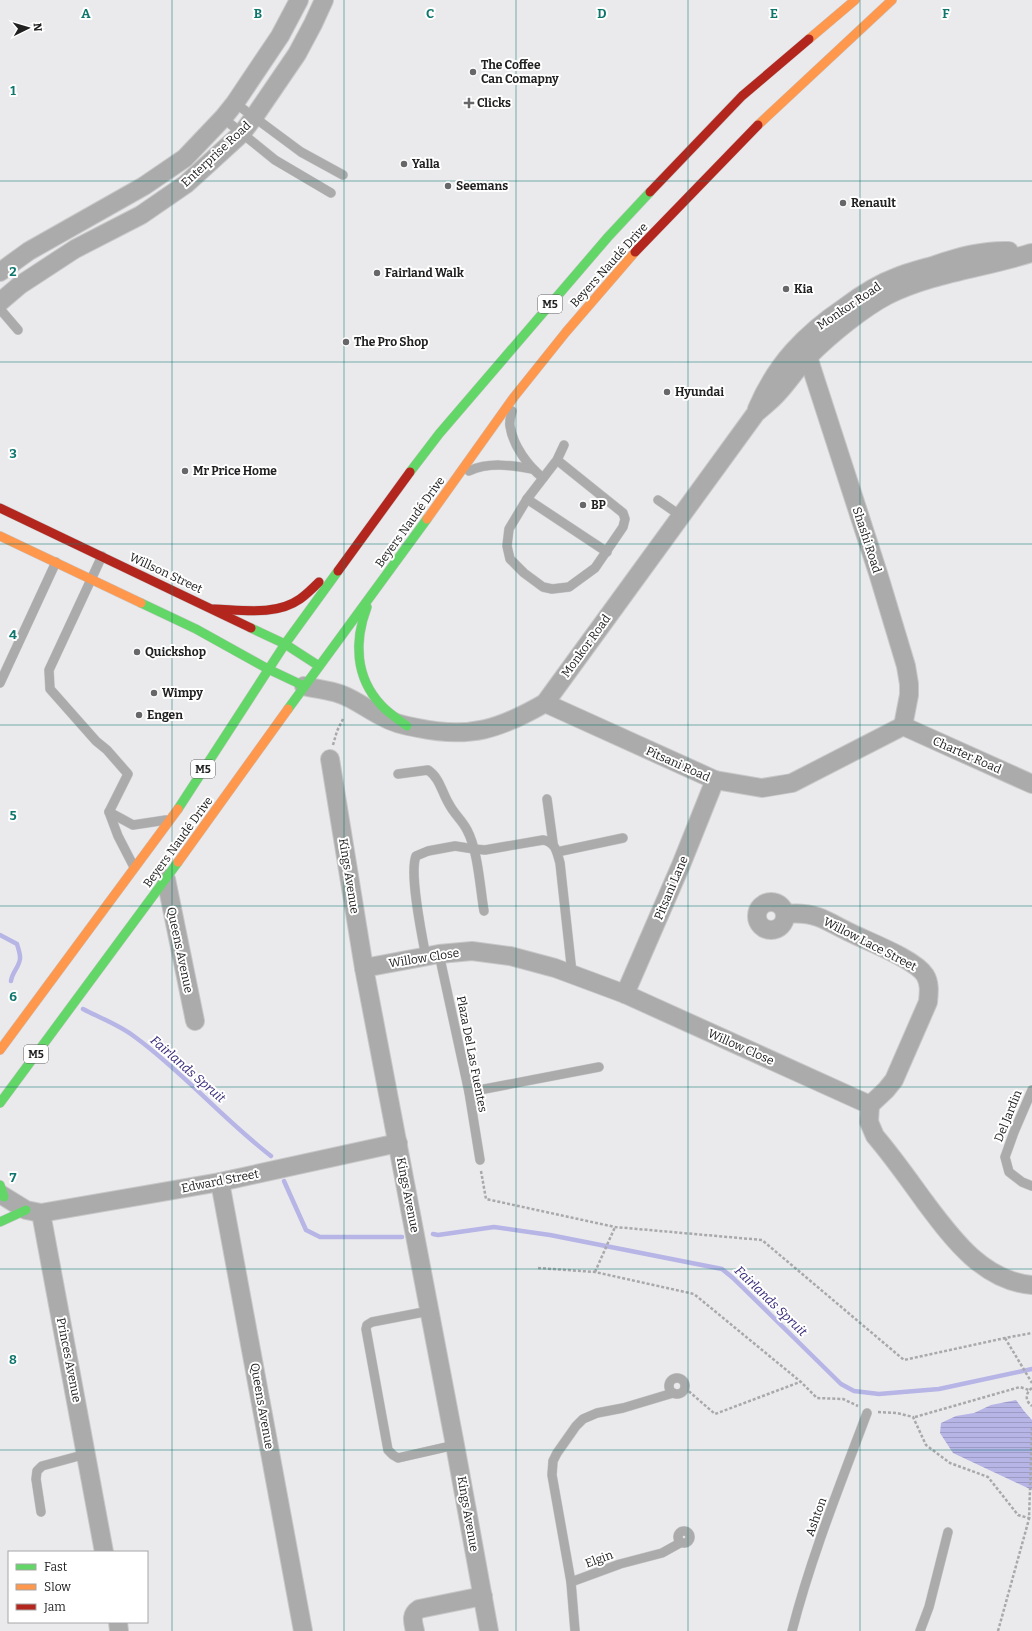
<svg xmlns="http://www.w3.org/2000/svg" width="1032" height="1631" viewBox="0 0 1032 1631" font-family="Bitter,serif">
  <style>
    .water { fill: url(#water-rules) }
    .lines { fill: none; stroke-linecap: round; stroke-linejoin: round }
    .stream { stroke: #b7b4e6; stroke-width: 4.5 }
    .lane-casing { stroke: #c7c7c8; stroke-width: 10 }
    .street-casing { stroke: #c7c7c8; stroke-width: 20 }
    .fast-casing { stroke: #c7c7c8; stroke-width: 10 }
    .slow-casing { stroke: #c7c7c8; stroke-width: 10 }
    .jam-casing { stroke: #c7c7c8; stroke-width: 10 }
    .path { stroke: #a9a9ab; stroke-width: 2.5; stroke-dasharray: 3 2; stroke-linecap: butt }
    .lane { stroke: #ababac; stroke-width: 9 }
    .street { stroke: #ababac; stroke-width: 18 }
    .fast { stroke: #63d668; stroke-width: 9 }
    .slow { stroke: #ff974d; stroke-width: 9 }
    .jam { stroke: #b3261e; stroke-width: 9 }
    .grid { fill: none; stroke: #0f766e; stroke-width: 1; stroke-opacity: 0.55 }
    .poi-dot { fill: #676769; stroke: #fff; stroke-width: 1.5 }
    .labels { text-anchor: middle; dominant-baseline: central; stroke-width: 4; stroke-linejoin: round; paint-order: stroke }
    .shield { fill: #fff; stroke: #646464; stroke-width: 1 }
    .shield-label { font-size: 11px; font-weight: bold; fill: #212122 }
    .poi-label { font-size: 12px; font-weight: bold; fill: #212122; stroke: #fff; text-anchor: start }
    .street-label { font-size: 12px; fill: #212122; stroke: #fff }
    .water-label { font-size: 13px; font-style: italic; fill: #372879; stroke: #fff }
    .grid-label { font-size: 13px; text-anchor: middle; font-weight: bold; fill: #0f766e; stroke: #fff; stroke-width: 4; stroke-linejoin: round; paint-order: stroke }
  </style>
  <defs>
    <pattern id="water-rules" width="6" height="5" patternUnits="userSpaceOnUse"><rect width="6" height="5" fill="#b7b4e6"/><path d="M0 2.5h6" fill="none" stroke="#9d9ac5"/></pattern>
  </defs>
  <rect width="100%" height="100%" fill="#eaeaed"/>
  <!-- water -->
  <polygon class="water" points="1016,1400 1024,1411 1032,1420 1032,1490 953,1453 940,1433 941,1423 956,1416 974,1413 991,1405"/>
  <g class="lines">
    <!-- stream -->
    <g class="stream">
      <path d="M0,935l17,9c1,4 3,9 3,13 1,8 -8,15 -9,24"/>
      <path d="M83,1009c17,9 37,16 52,28 48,35 88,82 136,119"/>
      <polyline points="284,1181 306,1230 320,1237 402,1237"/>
      <polyline points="433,1234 438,1235 494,1227 550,1235 722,1269 733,1278 841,1384 854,1391 879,1394 939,1389 1032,1369"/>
    </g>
    <!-- lane casing -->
    <g class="lane-casing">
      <g id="lane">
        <polyline points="235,103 301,152 343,175"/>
        <polyline points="223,118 275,160 331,193"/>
        <polyline points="0,309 18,330"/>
        <path d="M512,411c-1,5 -3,10 -2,15 3,20 18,40 33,52"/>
        <polyline points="557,460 623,513 625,519 623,527 595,568 569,587 552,589 543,587 524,573 510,559 507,546 509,529 527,499 557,460 564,445"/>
        <path d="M469,471c20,-9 41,-6 63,-2"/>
        <polyline points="527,499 607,552"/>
        <polyline points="658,500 681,516"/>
        <polyline points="102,556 49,670 50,689 96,741 107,750 128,774 109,812 118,836 134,867"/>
        <polyline points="0,683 56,562"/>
        <path d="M398,774l30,-4c12,8 14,23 21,34 5,10 13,16 18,26 11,20 13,58 17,81"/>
        <polyline points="547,799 553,843"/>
        <polyline points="109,812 133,825 166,820"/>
        <polyline points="557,852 623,838"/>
        <polyline points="439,954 469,1092 480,1160"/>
        <path d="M426,957c-4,-21 -17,-84 -10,-101l12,-5 27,-5 19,3 11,1 58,-10c13,2 14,13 17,23l12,110"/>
        <polyline points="1032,1090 1014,1132 1005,1157 1009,1172 1022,1182 1032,1186"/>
        <polyline points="469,1092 599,1067"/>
        <polyline points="429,1311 372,1322 367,1325 366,1329 388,1450 393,1455 398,1458 455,1445"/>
        <circle cx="677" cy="1386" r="8"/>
        <polyline points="41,1512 36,1479 37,1471 42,1466 86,1454"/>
        <circle cx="684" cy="1537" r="6"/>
        <polyline points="571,1582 620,1564 662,1553 680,1543"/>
        <polyline points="575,1631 571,1582 552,1475 553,1461 557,1453 576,1426 583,1419 597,1413 623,1408 673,1393"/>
        <path d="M792,1631c19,-74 48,-146 75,-218"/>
        <polyline points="920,1631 929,1607 948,1532"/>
      </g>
    </g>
    <!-- street casing -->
    <g class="street-casing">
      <g id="street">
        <polyline points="0,272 29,251 144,186 185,158 223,118 235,103 280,36 299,0"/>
        <polyline points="0,302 20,285 75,249 141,215 186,184 242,133 254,117 297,54 313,24 324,0"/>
        <polyline points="808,357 878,573 906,666 909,684 909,695 903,726"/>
        <path d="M757,409c19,-45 48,-75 88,-102 16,-12 33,-23 52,-30 12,-5 25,-8 38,-12 24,-8 48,-15 74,-14"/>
        <path d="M304,686c12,3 25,4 36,8 15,5 28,16 43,23 10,6 23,9 35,11 52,11 82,1 127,-25l211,-290c7,-6 16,-13 22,-20 11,-12 20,-26 31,-37 21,-21 54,-48 79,-61 45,-22 96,-27 143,-42"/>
        <polyline points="545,703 715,780 762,788 792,783 903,726"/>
        <polyline points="903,726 1032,784"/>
        <polyline points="330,759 364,968 455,1445 489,1631"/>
        <polyline points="166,879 195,1021"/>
        <circle cx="771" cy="916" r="14"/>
        <path d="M785,914c11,-1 22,-1 33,3 11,4 22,11 33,16 18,9 64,26 74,42 5,8 4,17 3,27l-34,78 -8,10 -16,15"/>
        <polyline points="364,968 439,954 472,951 510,956 555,968 625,994 870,1105"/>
        <polyline points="625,994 681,865 715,780"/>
        <path d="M870,1105l-1,17 6,14c18,21 34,44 50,66 27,36 58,79 107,83"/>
        <polyline points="220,1182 303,1631"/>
        <polyline points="0,1194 26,1210 41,1213 220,1182 398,1143"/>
        <polyline points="41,1213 104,1552"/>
        <polyline points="118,1622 119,1631"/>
        <path d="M415,1631c-2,-9 -5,-16 4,-22l64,-13"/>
      </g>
    </g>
    <!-- fast casing -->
    <g class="fast-casing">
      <g id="fast">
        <polyline points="410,472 439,434 608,237 650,192"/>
        <polyline points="141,603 196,629 268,669 304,686"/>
        <path d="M367,607c-13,34 -12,70 14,98 7,8 17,14 26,21"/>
        <polyline points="251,628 285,644 319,666"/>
        <polyline points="288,709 427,519"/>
        <polyline points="178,809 285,644 338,571"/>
        <polyline points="0,1103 178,862"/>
        <polyline points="0,1185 4,1197"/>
        <polyline points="0,1222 26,1210"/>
      </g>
    </g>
    <!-- slow casing -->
    <g class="slow-casing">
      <g id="slow">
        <polyline points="809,39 855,0"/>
        <polyline points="758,125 892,0"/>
        <polyline points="427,519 514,397 566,332 635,252"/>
        <polyline points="0,536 141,603"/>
        <polyline points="178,862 288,709"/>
        <polyline points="0,1050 178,809"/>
      </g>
    </g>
    <!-- jam casing -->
    <g class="jam-casing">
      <g id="jam">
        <polyline points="650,192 742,96 809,39"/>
        <polyline points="635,252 758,125"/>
        <polyline points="0,508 251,628"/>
        <polyline points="338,571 410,472"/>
        <path d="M214,609c28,1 62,7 86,-10 7,-5 13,-11 19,-17"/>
      </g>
    </g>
    <!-- path -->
    <g class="path">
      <polyline points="333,745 337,731 343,719"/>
      <polyline points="481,1171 486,1199 615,1227 762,1240 904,1360 1005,1338 1032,1333"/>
      <polyline points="538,1268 595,1272 694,1294 801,1382 817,1398 843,1399 858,1406"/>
      <polyline points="595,1272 615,1227"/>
      <polyline points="1005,1338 1032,1383"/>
      <polyline points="685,1388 715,1414 800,1382"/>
      <path d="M1032,1388c-7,5 -7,13 0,18"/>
      <polyline points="878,1412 897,1413 913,1417 926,1445 950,1463 988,1477 1018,1515 1032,1519"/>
      <polyline points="915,1417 1020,1387 1029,1390"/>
      <polyline points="998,1631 1029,1519 1032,1428"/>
    </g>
    <!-- lane -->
    <use href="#lane" class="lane"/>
    <!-- street -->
    <use href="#street" class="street"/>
    <!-- fast -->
    <use href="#fast" class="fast"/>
    <!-- slow -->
    <use href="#slow" class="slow"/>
    <!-- jam -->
    <use href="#jam" class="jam"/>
  </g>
  <!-- grid -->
  <path class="grid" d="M172,0v1631M344,0v1631M516,0v1631M688,0v1631M860,0v1631M0,181h1032M0,362h1032M0,544h1032M0,725h1032M0,906h1032M0,1087h1032M0,1269h1032M0,1450h1032"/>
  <!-- markers -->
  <g class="poi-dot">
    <circle cx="473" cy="72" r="4"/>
    <path d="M467 97h4v4h4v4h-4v4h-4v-4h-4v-4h4z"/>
    <circle cx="404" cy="164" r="4"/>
    <circle cx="448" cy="186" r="4"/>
    <circle cx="843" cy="203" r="4"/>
    <circle cx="377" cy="273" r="4"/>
    <circle cx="786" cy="289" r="4"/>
    <circle cx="346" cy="342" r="4"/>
    <circle cx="667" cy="392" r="4"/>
    <circle cx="185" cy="471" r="4"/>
    <circle cx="583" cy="505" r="4"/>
    <circle cx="137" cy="652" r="4"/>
    <circle cx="154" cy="693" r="4"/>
    <circle cx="139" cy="715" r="4"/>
  </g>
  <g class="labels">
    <!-- shield labels -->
    <g class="shield">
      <rect x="538" y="295" width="24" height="18" rx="3"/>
      <rect x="191" y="760" width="24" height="18" rx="3"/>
      <rect x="24" y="1045" width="24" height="18" rx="3"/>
    </g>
    <g class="shield-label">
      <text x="550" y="304">M5</text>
      <text x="203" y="769">M5</text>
      <text x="36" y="1054">M5</text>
    </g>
    <!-- poi labels -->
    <g class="poi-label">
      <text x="481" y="65">The Coffee<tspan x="481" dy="14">Can Comapny</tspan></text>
      <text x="477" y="103">Clicks</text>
      <text x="412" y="164">Yalla</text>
      <text x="456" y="186">Seemans</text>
      <text x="851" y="203">Renault</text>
      <text x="385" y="273">Fairland Walk</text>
      <text x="794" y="289">Kia</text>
      <text x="354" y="342">The Pro Shop</text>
      <text x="675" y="392">Hyundai</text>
      <text x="193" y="471">Mr Price Home</text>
      <text x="591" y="505">BP</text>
      <text x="145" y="652">Quickshop</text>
      <text x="162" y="693">Wimpy</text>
      <text x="147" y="715">Engen</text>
    </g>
    <!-- street labels -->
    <g class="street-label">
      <text transform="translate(216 154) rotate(-43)">Enterprise Road</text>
      <text transform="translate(609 265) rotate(-48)">Beyers Naudé Drive</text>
      <text transform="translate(849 306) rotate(-34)">Monkor Road</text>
      <text transform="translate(410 522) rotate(-54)">Beyers Naudé Drive</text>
      <text transform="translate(867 540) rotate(72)">Shashi Road</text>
      <text transform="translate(166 573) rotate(25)">Willson Street</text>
      <text transform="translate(586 646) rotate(-54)">Monkor Road</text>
      <text transform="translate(967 755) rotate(24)">Charter Road</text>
      <text transform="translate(678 764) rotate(24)">Pitsani Road</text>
      <text transform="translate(178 842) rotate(-54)">Beyers Naudé Drive</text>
      <text transform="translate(349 876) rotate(81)">Kings Avenue</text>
      <text transform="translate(671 888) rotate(-67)">Pitsani Lane</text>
      <text transform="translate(870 944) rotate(27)">Willow Lace Street</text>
      <text transform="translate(180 950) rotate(78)">Queens Avenue</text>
      <text transform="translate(424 958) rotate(-9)">Willow Close</text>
      <text transform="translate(741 1047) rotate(24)">Willow Close</text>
      <text transform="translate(472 1054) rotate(79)">Plaza Del Las Fuentes</text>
      <text transform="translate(1008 1116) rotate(-68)">Del Jardin</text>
      <text transform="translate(220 1181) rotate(-11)">Edward Street</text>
      <text transform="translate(408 1195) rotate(79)">Kings Avenue</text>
      <text transform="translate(69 1360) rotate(79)">Princes Avenue</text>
      <text transform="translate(262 1406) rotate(80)">Queens Avenue</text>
      <text transform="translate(468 1514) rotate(80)">Kings Avenue</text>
      <text transform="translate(816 1517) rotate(-70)">Ashton</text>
      <text transform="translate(599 1559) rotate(-20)">Elgin</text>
    </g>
    <!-- water labels -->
    <g class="water-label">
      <text transform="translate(188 1069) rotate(41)">Fairlands Spruit</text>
      <text transform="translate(771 1301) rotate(44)">Fairlands Spruit</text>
    </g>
  </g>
  <g class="grid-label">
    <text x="86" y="18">A</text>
    <text x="258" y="18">B</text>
    <text x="430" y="18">C</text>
    <text x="602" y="18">D</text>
    <text x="774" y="18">E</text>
    <text x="946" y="18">F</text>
    <text x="13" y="95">1</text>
    <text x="13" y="276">2</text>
    <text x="13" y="458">3</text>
    <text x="13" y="639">4</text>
    <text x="13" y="820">5</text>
    <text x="13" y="1001">6</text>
    <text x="13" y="1182">7</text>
    <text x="13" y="1364">8</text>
  </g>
  <!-- legend -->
  <rect x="8" y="1551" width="140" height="72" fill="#ffffff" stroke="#a6a6a7"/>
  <rect x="16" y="1564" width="20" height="6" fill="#63d668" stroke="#a6a6a7"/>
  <text x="44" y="1571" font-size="12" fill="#212122">Fast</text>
  <rect x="16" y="1584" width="20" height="6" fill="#ff974d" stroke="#a6a6a7"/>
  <text x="44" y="1591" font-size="12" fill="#212122">Slow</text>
  <rect x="16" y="1604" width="20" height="6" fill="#b3261e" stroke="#a6a6a7"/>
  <text x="44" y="1611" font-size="12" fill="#212122">Jam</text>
  <!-- north arrow -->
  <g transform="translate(28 28) rotate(85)" stroke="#ffffff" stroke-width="3" paint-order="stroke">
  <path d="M0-3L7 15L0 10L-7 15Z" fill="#212122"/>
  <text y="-6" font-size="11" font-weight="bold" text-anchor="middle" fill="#212122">N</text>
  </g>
</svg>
